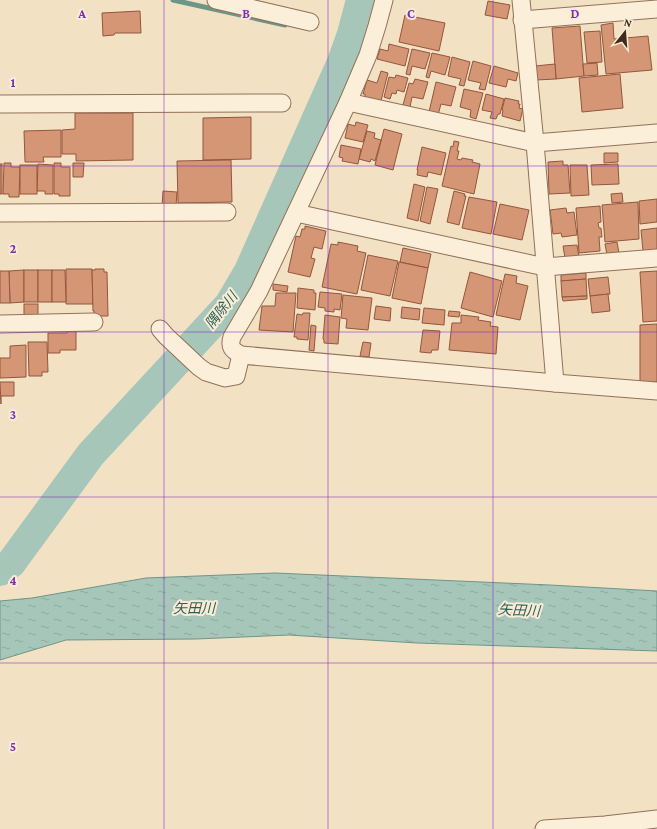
<svg xmlns="http://www.w3.org/2000/svg" width="657" height="829" viewBox="0 0 657 829" font-family="'Crimson Pro','Noto Sans JP',serif">
  <style>
    .water { fill: url(#water-ripples); stroke: #6c9688 }
    .lines { fill: none; stroke-linecap: round; stroke-linejoin: round }
    .stream { stroke: #6c9688; stroke-width: 5 }
    .river { stroke: #a6c6ba; stroke-width: 30 }
    .building { fill: #d59676; stroke: #93563b }
    .street-casing { stroke: #917158; stroke-width: 19 }
    .street { stroke: #fcefd9; stroke-width: 17 }
    .grid { fill: none; stroke: #7b2cbf; stroke-width: 1; stroke-opacity: 0.55 }
    .labels { text-anchor: middle; dominant-baseline: central; stroke-width: 4; stroke-linejoin: round; paint-order: stroke }
    .water-label { font-size: 14px; font-style: italic; fill: #2b6059; stroke: #f9ecd5 }
    .grid-label { font-size: 13px; text-anchor: middle; font-weight: bold; fill: #7b2cbf; stroke: #f9ecd5; stroke-width: 4; stroke-linejoin: round; paint-order: stroke }
  </style>
  <defs>
    <pattern id="water-ripples" width="26" height="14" patternUnits="userSpaceOnUse"><rect width="26" height="14" fill="#a6c6ba"/><path d="M2 4q2-2 4 0t4 0M15 11q2-2 4 0t4 0" fill="none" stroke="#90aa9f"/></pattern>
  </defs>
  <rect width="100%" height="100%" fill="#f3e1c4"/>
  <!-- water -->
  <polygon class="water" points="275,573 550,585 657,591 657,651 417,643 289,635 196,639 66,640 0,660 0,601 32,598 146,578"/>
  <g class="lines">
    <!-- stream -->
    <polyline class="stream" points="173,0 285,25"/>
    <!-- river -->
    <polyline class="river" points="0,571 11,563 91,454 229,305 249,271 342,62 352,34 361,0"/>
  </g>
  <!-- building -->
  <g class="building">
    <polygon points="488,1 510,5 507,19 485,15"/>
    <polygon points="140,11 141,33 115,33 114,35 103,36 102,13"/>
    <polygon points="405,15 445,23 439,51 399,42"/>
    <polygon points="613,23 614,39 648,36 652,70 606,74 601,25"/>
    <polygon points="580,26 584,76 556,79 552,28"/>
    <polygon points="600,31 602,62 587,63 584,32"/>
    <polygon points="389,44 409,49 405,66 377,59 380,49 388,51"/>
    <polygon points="412,49 430,53 425,69 412,66 410,75 406,74"/>
    <polygon points="432,53 450,57 445,75 431,71 429,78 426,77"/>
    <polygon points="452,57 470,62 464,86 459,85 461,79 448,76"/>
    <polygon points="473,61 491,66 485,90 479,89 481,83 468,80"/>
    <polygon points="597,63 598,75 584,76 583,64"/>
    <polygon points="555,64 556,79 536,80 535,66"/>
    <polygon points="494,66 518,73 516,81 508,79 506,87 489,83"/>
    <polygon points="381,71 388,73 381,101 365,97 365,94 363,94 367,80 377,83"/>
    <polygon points="620,74 623,108 582,112 579,78"/>
    <polygon points="396,75 408,78 404,92 397,90 396,94 392,93 390,99 384,97 389,77 395,78"/>
    <polygon points="415,79 428,82 423,99 412,97 410,107 403,105 409,83 413,84"/>
    <polygon points="436,82 456,87 451,106 441,104 438,115 429,112"/>
    <polygon points="464,89 483,93 476,119 470,117 471,110 460,107"/>
    <polygon points="486,94 504,99 500,114 498,114 496,119 490,118 492,112 482,110"/>
    <polygon points="505,98 519,101 518,104 520,104 519,108 523,109 520,121 502,116 503,110 502,110"/>
    <polygon points="75,113 133,113 133,160 76,161 76,154 62,154 62,130 75,129"/>
    <polygon points="251,117 251,159 203,160 203,118"/>
    <polygon points="356,122 368,125 363,142 345,138 348,124 355,126"/>
    <polygon points="384,129 402,134 393,170 375,165"/>
    <polygon points="61,130 61,157 43,157 44,162 25,162 24,131"/>
    <polygon points="367,131 375,133 374,138 381,140 375,161 371,159 370,162 359,159"/>
    <polygon points="454,141 459,142 457,151 459,151 457,159 461,160 462,158 473,160 472,162 480,164 474,194 442,186 451,146 453,147"/>
    <polygon points="341,145 361,149 358,164 342,161 343,158 339,157"/>
    <polygon points="422,147 446,153 441,175 428,172 427,177 417,175 418,170 417,170"/>
    <polygon points="604,153 618,153 618,162 604,163"/>
    <polygon points="231,160 232,202 178,203 177,161"/>
    <polygon points="563,161 563,165 568,165 570,193 549,194 548,162"/>
    <polygon points="4,163 11,163 11,167 20,167 19,197 9,197 9,194 3,194"/>
    <polygon points="54,163 61,163 61,167 70,167 70,196 59,196 59,194 54,194"/>
    <polygon points="73,163 84,163 83,177 73,177"/>
    <rect x="0" y="164" width="2" height="30"/>
    <polygon points="38,164 53,165 53,194 45,194 45,191 37,191"/>
    <polygon points="618,164 619,184 592,185 591,165"/>
    <rect x="20" y="165" width="17" height="29"/>
    <polygon points="570,165 587,165 589,195 571,196"/>
    <polygon points="414,184 425,187 418,221 407,218"/>
    <polygon points="427,187 438,189 430,224 420,221"/>
    <polygon points="163,191 177,192 176,206 162,206"/>
    <polygon points="454,191 465,194 464,196 466,196 459,225 447,222"/>
    <polygon points="622,193 623,202 612,203 611,194"/>
    <polygon points="469,197 497,202 491,234 462,228"/>
    <polygon points="657,199 657,222 640,224 639,201"/>
    <polygon points="638,202 639,239 605,242 602,205"/>
    <polygon points="500,204 529,210 522,240 493,234"/>
    <polygon points="600,206 601,222 598,223 599,228 601,228 602,237 599,237 600,251 579,253 576,208"/>
    <polygon points="566,208 567,213 574,212 577,235 562,237 561,233 553,234 550,210"/>
    <polygon points="305,226 326,231 322,249 314,247 311,258 315,259 310,277 288,272 296,236 300,237 302,229 305,229"/>
    <polygon points="657,228 657,250 643,251 641,230"/>
    <polygon points="338,242 358,246 357,251 366,253 357,294 322,287 331,244 338,245"/>
    <polygon points="617,242 619,253 607,255 605,244"/>
    <polygon points="577,245 579,257 565,258 563,246"/>
    <polygon points="403,248 431,254 428,268 400,262"/>
    <polygon points="368,255 398,261 390,296 361,290"/>
    <polygon points="399,262 428,268 421,304 392,298"/>
    <polygon points="66,269 92,269 93,304 66,304"/>
    <polygon points="95,269 104,269 104,272 107,272 108,316 94,316 94,311 93,311 92,270 95,270"/>
    <polygon points="24,270 24,302 10,303 9,271"/>
    <rect x="24" y="270" width="14" height="32"/>
    <rect x="38" y="270" width="14" height="32"/>
    <polygon points="52,270 65,270 66,302 52,302"/>
    <polygon points="0,271 9,271 10,303 0,303"/>
    <polygon points="657,271 657,321 643,322 640,272"/>
    <polygon points="470,272 502,281 493,317 461,308"/>
    <polygon points="586,273 586,279 561,281 561,275"/>
    <polygon points="505,274 517,276 516,283 528,286 520,320 496,315"/>
    <polygon points="608,277 610,294 590,296 588,279"/>
    <polygon points="586,279 587,296 562,297 561,281"/>
    <polygon points="273,284 288,286 287,292 273,290"/>
    <polygon points="298,288 314,290 314,293 316,293 315,310 297,308"/>
    <polygon points="320,292 342,294 340,310 334,309 334,312 325,311 325,308 318,307"/>
    <polygon points="276,293 296,293 293,332 259,330 262,306 275,306"/>
    <polygon points="608,294 610,311 592,313 590,296"/>
    <polygon points="343,295 372,298 368,330 346,328 347,319 341,318"/>
    <polygon points="587,296 587,299 563,301 562,297"/>
    <rect x="24" y="304" width="14" height="12"/>
    <polygon points="376,306 391,308 390,321 374,319"/>
    <polygon points="402,307 420,309 419,320 401,318"/>
    <polygon points="424,308 445,310 444,325 422,323"/>
    <polygon points="449,311 460,312 459,317 448,316"/>
    <polygon points="303,313 310,313 308,340 297,339 297,337 294,337 297,314 302,315"/>
    <polygon points="325,315 340,317 338,344 324,343 324,340 323,339"/>
    <polygon points="461,315 479,317 478,320 491,322 490,326 498,327 496,354 449,350 452,323 461,323"/>
    <polygon points="657,324 657,382 640,382 640,325"/>
    <polygon points="311,325 316,326 314,351 309,350"/>
    <polygon points="67,330 76,330 76,350 60,350 60,353 48,353 48,333 67,333"/>
    <polygon points="423,330 440,331 438,350 432,350 431,353 420,352"/>
    <polygon points="28,342 47,342 48,372 42,372 42,376 29,376"/>
    <polygon points="363,342 371,343 369,357 360,356"/>
    <polygon points="26,345 26,377 0,378 0,358 10,358 10,346"/>
    <polygon points="0,382 14,382 14,396 1,396 1,404"/>
  </g>
  <g class="lines">
    <!-- street casing -->
    <g class="street-casing">
      <g id="street">
        <polyline points="216,0 310,22"/>
        <path d="M384,0l-7,26 -9,29 -20,47 -89,189 -27,46c-3,10 0,13 9,18l314,28 102,8"/>
        <polyline points="521,0 535,143 555,383"/>
        <polyline points="522,20 657,9"/>
        <polyline points="348,102 535,143 657,133"/>
        <polyline points="0,104 282,103"/>
        <polyline points="0,213 227,212"/>
        <polyline points="296,213 545,267 657,258"/>
        <polyline points="0,324 94,322"/>
        <polyline points="160,329 166,336 199,367 206,372 225,378 236,376 241,355"/>
        <polyline points="544,829 605,825 657,819"/>
      </g>
    </g>
    <!-- street -->
    <use href="#street" class="street"/>
  </g>
  <!-- grid -->
  <path class="grid" d="M164,0v829M328,0v829M493,0v829M0,166h657M0,332h657M0,497h657M0,663h657"/>
  <g class="labels">
    <!-- water labels -->
    <g class="water-label">
      <text transform="translate(221 310) rotate(-51)">隅除川</text>
      <text x="194" y="608">矢田川</text>
      <text transform="translate(519 610) rotate(3)">矢田川</text>
    </g>
  </g>
  <g class="grid-label">
    <text x="82" y="18">A</text>
    <text x="246" y="18">B</text>
    <text x="411" y="18">C</text>
    <text x="575" y="18">D</text>
    <text x="13" y="87">1</text>
    <text x="13" y="253">2</text>
    <text x="13" y="419">3</text>
    <text x="13" y="585">4</text>
    <text x="13" y="751">5</text>
  </g>
  <!-- north arrow -->
  <g transform="translate(625 32) rotate(17)" stroke="#f9ecd5" stroke-width="3" paint-order="stroke">
  <path d="M0-3L7 15L0 10L-7 15Z" fill="#3f2b1d"/>
  <text y="-6" font-size="11" font-weight="bold" text-anchor="middle" fill="#3f2b1d">N</text>
  </g>
</svg>
